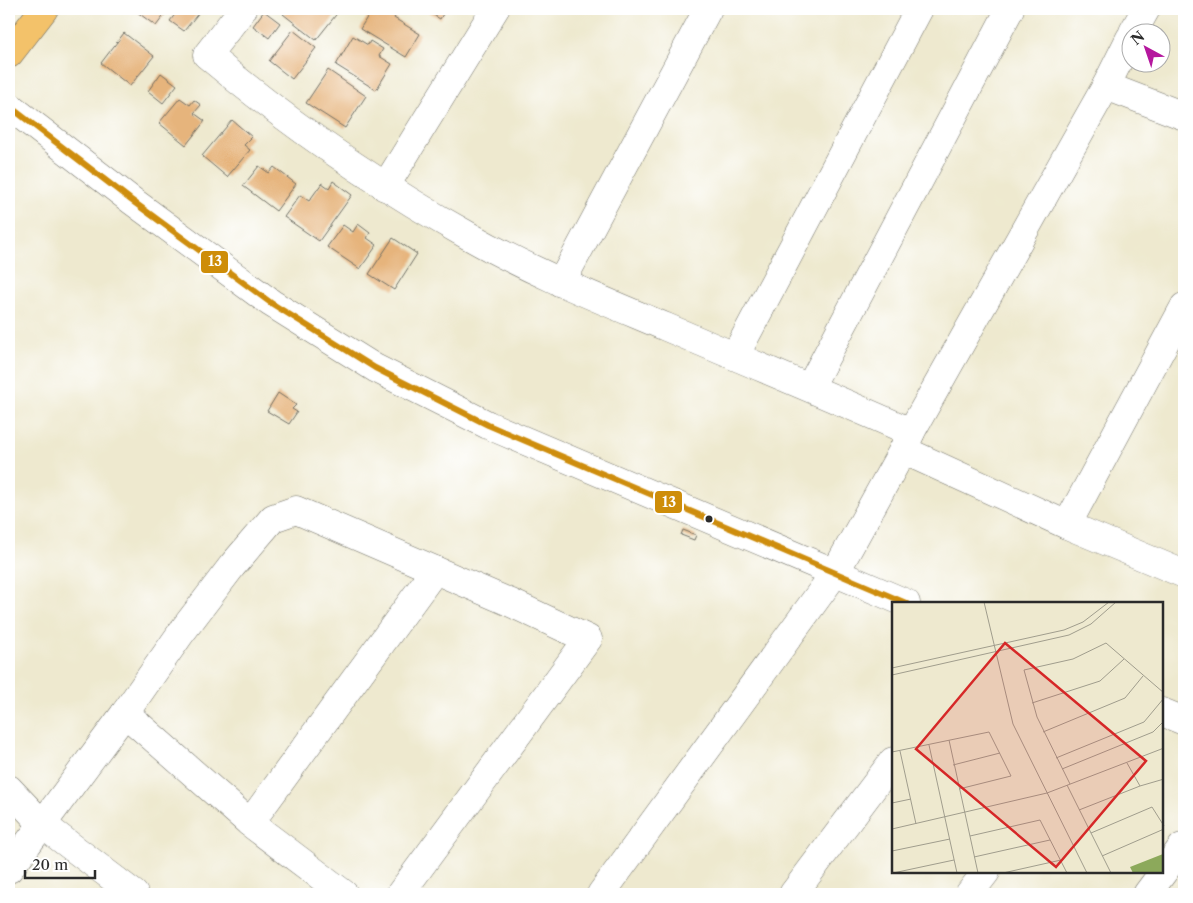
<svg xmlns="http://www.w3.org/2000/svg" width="1193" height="903" viewBox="0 0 1193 903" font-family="'Libre Caslon Text',serif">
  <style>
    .building { fill: #e6b47b }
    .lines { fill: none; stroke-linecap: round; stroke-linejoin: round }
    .minor-casing { stroke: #6f6e64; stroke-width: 29 }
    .major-casing { stroke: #6f6e64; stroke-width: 29 }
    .minor { stroke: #fff; stroke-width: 28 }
    .major { stroke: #f3c26a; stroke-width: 28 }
    .bus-1-casing { stroke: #fff; stroke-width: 10 }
    .bus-1 { stroke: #ce8d09; stroke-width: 6 }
    .bus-dot { fill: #2b2b2b; stroke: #fff; stroke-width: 2 }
    .inset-road { fill: none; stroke: #a09d8d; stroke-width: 1 }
    .view { fill: #d62828; fill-opacity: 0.15; stroke: #d62828; stroke-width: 2.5 }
    .inset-edge { fill: none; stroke: #2b2b2b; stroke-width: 2.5 }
    .line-badge { stroke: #fff; stroke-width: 2 }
    .badge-label { font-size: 14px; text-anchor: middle; font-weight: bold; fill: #fff }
  </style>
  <rect width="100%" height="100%" fill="#fff"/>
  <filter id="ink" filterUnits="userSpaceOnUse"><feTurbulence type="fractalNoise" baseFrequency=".02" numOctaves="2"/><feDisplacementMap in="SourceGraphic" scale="10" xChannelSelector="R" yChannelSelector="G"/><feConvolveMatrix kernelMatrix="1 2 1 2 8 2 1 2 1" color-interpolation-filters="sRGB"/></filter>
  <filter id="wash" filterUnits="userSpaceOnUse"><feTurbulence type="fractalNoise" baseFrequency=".0096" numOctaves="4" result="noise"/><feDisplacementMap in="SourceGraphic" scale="20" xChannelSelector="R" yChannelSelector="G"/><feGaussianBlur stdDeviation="1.12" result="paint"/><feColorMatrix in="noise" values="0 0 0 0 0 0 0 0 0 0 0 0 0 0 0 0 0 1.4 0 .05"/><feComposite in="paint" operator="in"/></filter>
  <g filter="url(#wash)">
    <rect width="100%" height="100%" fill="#eee9cf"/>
    <g id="blocks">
      <!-- building -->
      <g class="building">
        <polygon points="133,9 169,9 156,26"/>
        <polygon points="179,9 198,9 200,11 184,31 170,21"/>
        <polygon points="287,9 336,9 339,11 316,40 283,14"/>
        <polygon points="372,9 400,9 394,18 420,34 406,57 360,29"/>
        <polygon points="424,9 446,9 440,19"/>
        <polygon points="264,11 280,23 269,38 253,26"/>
        <polygon points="293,30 316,48 292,79 269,61"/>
        <polygon points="124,33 154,56 130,86 101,63"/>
        <polygon points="353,36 368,45 370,41 383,49 379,56 392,64 376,90 336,65"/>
        <polygon points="328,70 366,96 345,128 306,103"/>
        <polygon points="161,73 177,85 163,103 148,91"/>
        <polygon points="180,98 190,105 194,100 201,105 194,113 205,121 186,145 159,123"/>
        <polygon points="232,120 252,137 244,145 250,150 227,177 202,156"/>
        <polygon points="259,166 269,173 274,167 296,184 276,211 243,186"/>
        <polygon points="333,181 352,195 319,241 284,217 300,195 309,201 322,183 329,188"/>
        <polygon points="358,224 370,233 367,238 377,245 360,269 327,247 343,225 353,232"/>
        <polygon points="393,238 417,254 394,290 369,274"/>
        <polygon points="278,393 296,405 292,409 297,412 289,424 267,411"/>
        <polygon points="683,530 696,535 694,540 681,535"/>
      </g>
    </g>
  </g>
  <g filter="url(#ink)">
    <use href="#blocks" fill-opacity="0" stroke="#6f6e64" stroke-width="1"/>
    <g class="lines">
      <!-- minor casing -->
      <g class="minor-casing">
        <g id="minor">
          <path d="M243,9l-36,46c82,69 169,129 262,181 63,36 131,63 197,91 82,35 164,69 245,105"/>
          <polyline points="1133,32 1146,9"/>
          <polyline points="1106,86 1184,116"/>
          <polyline points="9,106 131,200 271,303 375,368 488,425 906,603"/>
          <polyline points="385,187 495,9"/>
          <polyline points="561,283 708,9"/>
          <polyline points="735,356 919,9"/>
          <polyline points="810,387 1010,9"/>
          <polyline points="903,450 1067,525 1184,574"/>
          <polyline points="1067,525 1184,307"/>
          <polyline points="1162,712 1184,721"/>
          <polyline points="125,713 250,823 344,894"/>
          <polyline points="9,789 43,825 134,894"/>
          <polyline points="250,823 435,570"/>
          <polyline points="9,869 125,713 181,633 232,566 273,518 296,510 509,602 588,639 400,894"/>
          <polyline points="601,894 835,573 903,450 911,432 1106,86 1130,38"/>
          <polyline points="793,894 893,761"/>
          <polyline points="969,894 986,872"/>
          <polyline points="1147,894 1182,847"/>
        </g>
      </g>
      <!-- major casing -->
      <g class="major-casing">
        <polyline id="major" points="9,54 44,9"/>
      </g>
      <!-- minor -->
      <use href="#minor" class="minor"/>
      <!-- major -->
      <use href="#major" class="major"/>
      <!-- bus-1 casing -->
      <g class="bus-1-casing">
        <polyline id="bus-1" points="9,106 131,200 271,303 375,368 488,425 906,603"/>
      </g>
      <!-- bus-1 -->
      <use href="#bus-1" class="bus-1"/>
    </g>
  </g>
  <!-- markers -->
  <circle class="bus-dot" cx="709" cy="519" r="4.5"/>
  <!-- overview -->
  <g transform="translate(892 602)">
    <rect width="271" height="271" fill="#eee9cf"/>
    <path d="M271,252v19h-30l-3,-6z" fill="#8ca95b"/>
    <path class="inset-road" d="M92,0l29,122 74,149M0,66l172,-38 19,-8 26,-20M0,73l177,-40 22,-11 25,-22M140,101l68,-22 24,-22M151,130l82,-34 18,-22M57,138l29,133M37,143l28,128M8,149l16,73M0,150l97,-20 22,44 -52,13M164,156l88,-36 20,-24M61,163l47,-12M170,167l91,-37 11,-11M178,182l-33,-67 -13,-47 49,-11 33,-16 58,50M175,183l44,88M248,184l24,-7M0,201l19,-4M187,208l61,-24 -13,-23M0,227l155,-36 117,-45M199,231l61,-26 12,19M78,234l70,-16 27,53M0,249l58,-12M210,254l62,-27M82,255l76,-17M1,271l61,-13M111,271l58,-13"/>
    <path class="view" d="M113,41l141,118 -90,106 -140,-118z"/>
    <rect width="271" height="271" class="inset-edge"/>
  </g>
  <g class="line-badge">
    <rect x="200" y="250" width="29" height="24" rx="5" fill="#ce8d09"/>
    <rect x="654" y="490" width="29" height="24" rx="5" fill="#ce8d09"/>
  </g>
  <g class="badge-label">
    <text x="215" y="266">13</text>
    <text x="669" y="507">13</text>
  </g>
  <!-- margin -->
  <rect width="1193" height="903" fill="none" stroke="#fff" stroke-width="30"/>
  <!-- north arrow -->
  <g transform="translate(1146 48) rotate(320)"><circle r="24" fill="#ffffff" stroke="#aaaaaa"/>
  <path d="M0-4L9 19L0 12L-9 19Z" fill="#b5179e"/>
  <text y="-8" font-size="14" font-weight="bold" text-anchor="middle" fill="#2b2b2b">N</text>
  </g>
  <!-- scale -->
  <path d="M25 870v8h70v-8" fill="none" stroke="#2b2b2b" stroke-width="2.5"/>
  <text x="32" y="870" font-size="15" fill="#2b2b2b" stroke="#ffffff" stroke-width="4" paint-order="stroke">20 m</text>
</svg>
